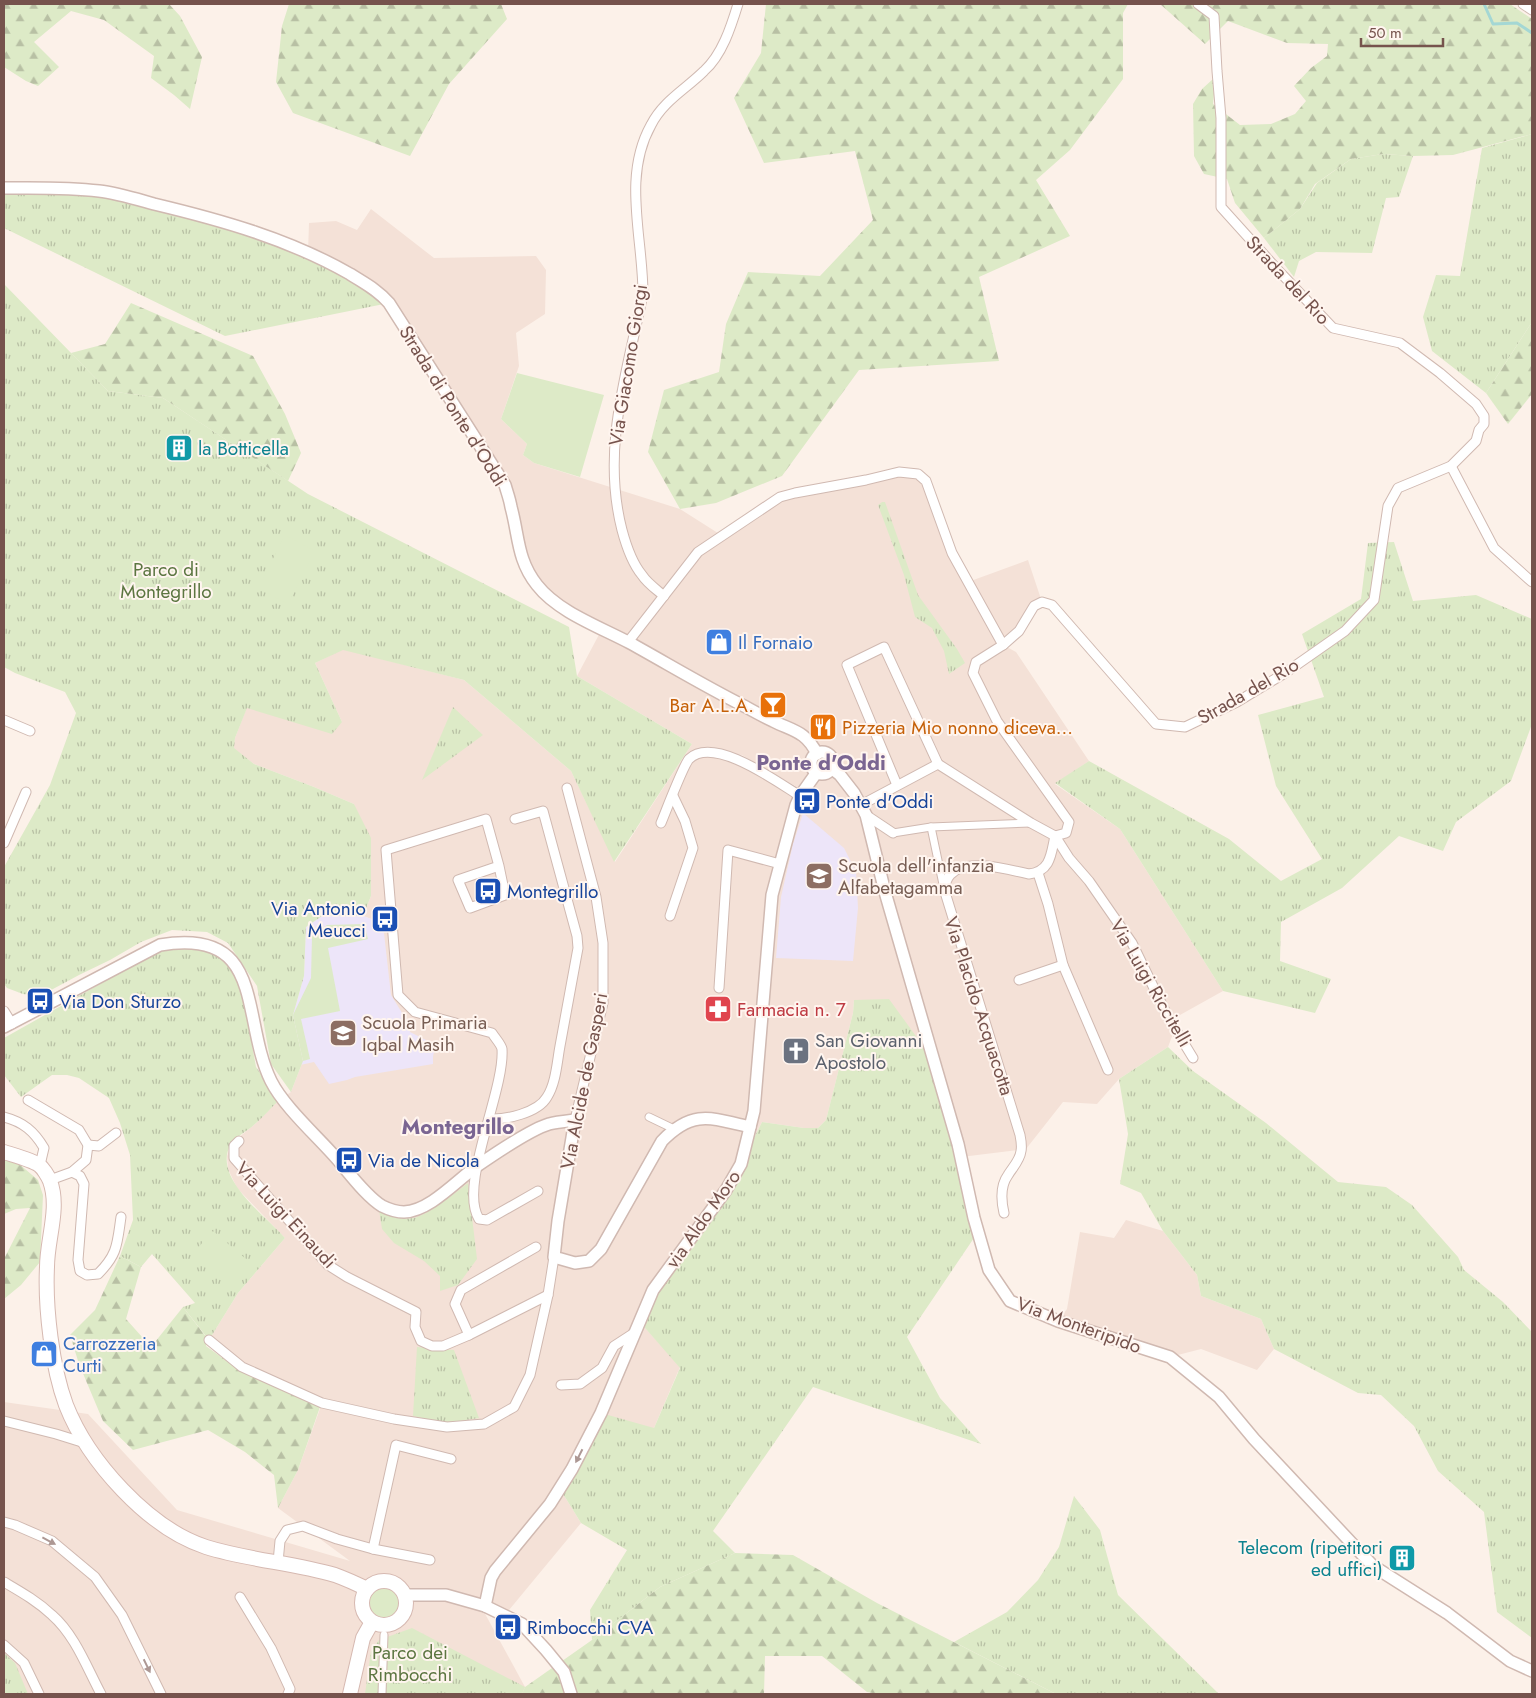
<svg xmlns="http://www.w3.org/2000/svg" width="1536" height="1698" viewBox="0 0 1536 1698" font-family="Jost,sans-serif">
  <style>
    .residential { fill: #f4e1d7; fill-rule: evenodd }
    .education { fill: #ede5f9 }
    .grass { fill: url(#grass-tufts) }
    .forest { fill: url(#forest-firs) }
    .garden { fill: #ddeac7 }
    .lines { fill: none; stroke-linecap: round; stroke-linejoin: round }
    .stream { stroke: #a4d7d4; stroke-width: 3 }
    .pedestrian-casing { stroke: #d0b9b1; stroke-width: 9 }
    .minor-casing { stroke: #d0b9b1; stroke-width: 11 }
    .tertiary-casing { stroke: #d0b9b1; stroke-width: 14 }
    .secondary-casing { stroke: #d6b9b1; stroke-width: 16 }
    .pedestrian { stroke: #fff; stroke-width: 7 }
    .minor { stroke: #fff; stroke-width: 9 }
    .tertiary { stroke: #fff; stroke-width: 11 }
    .secondary { stroke: #fff; stroke-width: 14 }
    .oneway { fill: #ad9894 }
    .labels { text-anchor: middle; dominant-baseline: central; stroke-width: 4; stroke-linejoin: round; paint-order: stroke }
    .street-label { font-size: 19px; fill: #76534d; stroke: #fff5ef }
    .culture-label { font-size: 19px; fill: #0d838f; stroke: #fff5ef; text-anchor: start }
    .park-label { font-size: 19px; fill: #5c7641; stroke: #fff5ef }
    .shop-label { font-size: 19px; fill: #366cbe; stroke: #fff5ef; text-anchor: start }
    .food-label { font-size: 19px; fill: #c56008; stroke: #fff5ef; text-anchor: end }
    .transit-label { font-size: 19px; fill: #164399; stroke: #fff5ef; text-anchor: start }
    .education-label { font-size: 19px; fill: #785e54; stroke: #fff5ef; text-anchor: start }
    .health-label { font-size: 19px; fill: #be3a42; stroke: #fff5ef; text-anchor: start }
    .worship-label { font-size: 19px; fill: #5b616d; stroke: #fff5ef; text-anchor: start }
    .quarter-label { font-size: 21px; font-weight: bold; fill: #7a6592; stroke: #fff5ef }
  </style>
  <defs>
    <pattern id="grass-tufts" width="24" height="20" patternUnits="userSpaceOnUse" patternTransform="scale(1.25)"><rect width="24" height="20" fill="#ddeac7"/><path d="M3 7l-1-3M5 7V3M7 7l1-3M15 17l-1-3M17 17v-4M19 17l1-3" fill="none" stroke="#b8c0a4"/></pattern>
    <pattern id="forest-firs" width="22" height="20" patternUnits="userSpaceOnUse" patternTransform="scale(1.25)"><rect width="22" height="20" fill="#ddeac7"/><path d="M5 1l3.5 6h-7zM16 11l3.5 6h-7z" fill="#b8c0a4"/></pattern>
  </defs>
  <rect width="100%" height="100%" fill="#fcf1e9"/>
  <!-- residential -->
  <g class="residential">
    <path d="M371,209l63,49 102,-2 10,14 -1,44 -29,19 3,33 -18,53 26,25 -4,11 11,8 146,46 41,26 59,-38 86,-17 52,-6 50,108 60,-22 14,42 -39,43 13,7 73,109 -34,23 65,45 103,162 -43,24 -12,32 -49,32 -22,25 -34,-2 -37,47 -65,8 -107,-157 -1,13 -27,107 -8,8h-14l-42,-6 -21,42 -102,157 41,46 -26,61 -94,61 21,34 -77,93 -21,-6 42,77 -3,7h-518v-292l84,12 89,96 173,51 -72,-53 20,-38 24,-67 -73,-32 -40,-31 29,-47 47,-55 -48,-50 -9,-19 -1,-13 5,-13 23,-19 24,-24 12,-8 12,-31 74,-140 -14,-5 8,-20 -17,-92 -40,-17 -60,-23 -21,-16 2,-10 12,-31 95,15 -27,-59 28,-14 121,31 107,91 44,91 77,-118 -115,-68 25,-47 -31,-16 -45,-44 -21,-84 -116,-182 -81,-50 1,-30 27,-2 21,9zM699,748l43,7 55,32 -24,-8 -60,-27 -23,6z"/>
    <polygon points="1126,1220 1163,1231 1197,1275 1201,1296 1261,1319 1274,1349 1257,1370 1201,1349 1170,1357 1058,1321 1067,1309 1080,1232 1114,1238"/>
  </g>
  <!-- education -->
  <g class="education">
    <polygon points="803,813 844,848 856,872 858,908 853,961 776,958 781,897 793,844"/>
    <polygon points="322,916 363,916 377,921 384,933 391,995 409,1024 410,1032 436,1045 433,1056 433,1064 355,1077 347,1080 329,1084 314,1062 300,1065 303,1060 293,1015 304,976 306,927"/>
  </g>
  <!-- grass -->
  <g class="grass">
    <polygon points="1532,134 1532,322 1486,393 1432,351 1423,317 1436,275 1460,276 1482,148"/>
    <polygon points="1383,154 1413,156 1399,197 1386,198 1372,253 1316,252 1299,261 1294,277 1264,238 1300,209 1317,183 1351,159"/>
    <polygon points="4,188 101,191 308,253 389,303 225,336 4,228"/>
    <polygon points="4,284 108,391 163,398 308,494 569,627 577,676 692,744 614,862 571,771 464,680 343,650 315,663 342,722 332,734 247,708 235,738 234,748 254,764 314,787 354,804 371,838 371,896 363,916 322,916 306,927 304,976 293,1015 303,1061 291,1092 271,1064 257,986 228,943 207,932 172,930 141,942 110,960 79,975 40,996 23,994 7,988 4,984 4,867 50,785 76,713 65,692 15,673 4,667"/>
    <polygon points="882,502 885,502 918,595 957,649 965,663 949,674 944,651 932,628 915,617 904,575 878,505"/>
    <polygon points="1394,542 1413,601 1476,595 1532,619 1532,724 1511,781 1456,822 1443,851 1399,836 1342,888 1281,922 1280,961 1331,979 1315,1013 1223,991 1120,829 1055,783 1089,761 1229,839 1281,881 1322,859 1276,786 1258,715 1324,697 1302,634 1361,599 1368,543"/>
    <polygon points="453,707 483,735 422,780"/>
    <path d="M183,947l23,3 18,10 12,14 12,35 4,36 4,22 23,33c-8,8 -16,17 -24,24 -7,7 -19,12 -24,20 -20,33 35,72 54,94l-47,55 -29,47 -26,-33 12,-4 -43,-49 -11,13 -21,-11 13,-36 -3,-65 -10,-32 -11,-25 -30,-20 -12,-3h-15l-31,22 -17,-22v-37l121,-68 36,-19z"/>
    <polygon points="889,999 934,1061 978,1232 907,1337 940,1398 981,1444 813,1387 713,1531 735,1553 660,1587 592,1640 590,1610 627,1550 581,1523 560,1489 601,1413 654,1428 680,1368 639,1321 741,1164 762,1122 804,1128 818,1128 826,1120 853,1013 854,1000"/>
    <polygon points="1168,1047 1193,1071 1266,1123 1338,1182 1386,1187 1412,1205 1458,1257 1464,1270 1503,1302 1532,1332 1532,1638 1497,1612 1484,1512 1438,1471 1414,1426 1381,1395 1358,1393 1274,1349 1261,1319 1201,1296 1197,1275 1163,1231 1141,1193 1120,1184 1128,1134 1119,1079"/>
    <path d="M468,1183l9,76 -19,26 -18,6v-15l-16,-15 -30,-18 -12,-14 -3,-19c11,5 22,10 34,8 14,-2 43,-26 55,-35z"/>
    <polygon points="417,1347 454,1350 479,1418 446,1423 413,1416"/>
    <polygon points="1074,1496 1100,1530 1118,1595 1219,1694 1056,1694 954,1642 1007,1612 1038,1580 1059,1547"/>
    <polygon points="412,1628 525,1687 522,1694 365,1694 371,1651 379,1640"/>
    <polygon points="4,1653 15,1663 28,1694 4,1694"/>
  </g>
  <!-- forest -->
  <g class="forest">
    <polygon points="4,4 169,4 180,16 202,57 190,109 174,95 151,78 154,56 104,20 71,11 34,42 59,67 38,86 26,81 4,67"/>
    <polygon points="289,4 501,4 507,19 449,84 410,156 293,113 276,82 282,26"/>
    <polygon points="766,4 1128,4 1123,13 1123,79 1070,150 1036,180 1070,236 979,277 999,361 859,370 782,476 716,503 680,509 648,452 664,390 719,372 726,324 748,272 820,276 873,220 855,151 764,163 734,98 761,53"/>
    <polygon points="1160,4 1510,4 1532,19 1532,134 1453,155 1413,156 1383,154 1351,159 1315,184 1300,209 1264,238 1235,203 1227,179 1204,174 1194,156 1193,104 1202,89 1213,79 1214,94 1213,104 1240,125 1271,124 1295,114 1306,101 1294,86 1311,68 1327,56 1328,44 1287,43 1228,21 1205,44"/>
    <polygon points="131,303 253,356 285,414 301,453 288,481 163,398 108,391 71,353 105,344"/>
    <polygon points="1532,322 1532,394 1508,424 1486,393"/>
    <polygon points="4,1159 18,1163 38,1180 43,1195 40,1262 21,1285 4,1299 4,1259 30,1208 16,1209 4,1214"/>
    <polygon points="120,1256 141,1267 126,1319 151,1347 183,1307 207,1338 206,1346 239,1370 320,1407 298,1470 278,1508 274,1475 245,1452 208,1430 133,1450 103,1421 79,1364 70,1335 95,1310"/>
    <polygon points="735,1553 793,1555 877,1603 1056,1694 878,1694 867,1692 822,1656 765,1656 764,1694 522,1694 525,1687 592,1640 660,1587"/>
  </g>
  <!-- garden -->
  <g class="garden">
    <polygon points="517,373 604,395 580,477 534,463 523,455 527,444 501,419"/>
    <polygon points="285,535 315,551 288,604 258,588"/>
    <polygon points="364,924 368,939 328,948 340,1011 301,1019 310,1059 303,1061 293,1015 311,978 312,936 327,925"/>
    <polygon points="213,1231 253,1265 234,1287 194,1252"/>
    <circle cx="384" cy="1603" r="15"/>
  </g>
  <g class="lines">
    <!-- stream -->
    <polyline class="stream" points="1484,4 1493,24 1517,23 1532,33"/>
    <!-- pedestrian casing -->
    <g class="pedestrian-casing">
      <g id="pedestrian">
        <polyline points="931,827 944,889"/>
        <polyline points="893,833 931,827 1030,823"/>
        <polyline points="649,1117 674,1129"/>
        <polyline points="382,1694 384,1635"/>
      </g>
    </g>
    <!-- minor casing -->
    <g class="minor-casing">
      <g id="minor">
        <polyline points="1523,4 1532,10"/>
        <polyline points="1451,466 1494,548 1532,582"/>
        <path d="M664,596c-7,-6 -17,-13 -22,-21 -10,-12 -16,-30 -20,-45 -21,-81 5,-157 21,-236 0,-57 -21,-117 8,-169 12,-24 35,-36 53,-54 18,-16 27,-44 34,-67"/>
        <polyline points="628,642 698,552 780,497 795,493 866,480 899,472 918,474 926,481 952,553 1003,645 976,662 973,673 997,721 1069,822 1066,833 1055,836 1031,823 938,764 861,805"/>
        <polyline points="1003,645 1019,631 1034,606 1042,602 1052,605 1156,724 1185,727 1237,702 1285,673 1345,631 1374,600 1388,506 1398,488 1451,466 1476,441 1479,430 1484,424 1484,416 1476,404 1440,373 1400,343 1333,328 1276,268 1221,207 1221,118 1217,71 1214,16 1198,4"/>
        <polyline points="4,720 30,731"/>
        <polyline points="897,785 847,665 884,647 938,764"/>
        <polyline points="567,788 596,897 603,943 603,1003 575,1120"/>
        <polyline points="866,815 893,833"/>
        <path d="M661,823c5,-12 22,-57 28,-64 25,-24 88,23 111,37"/>
        <polyline points="1055,836 1069,858 1089,881 1132,943 1168,1017 1193,1058"/>
        <polyline points="4,843 26,792"/>
        <path d="M499,866l-41,14 12,28 35,-13 -6,-29 -13,-47 -100,31 12,145 17,17 77,21c3,5 9,11 10,16 3,41 -44,137 -23,170l8,1 51,-29"/>
        <polyline points="1038,873 1048,904 1063,965 1108,1070"/>
        <polyline points="670,916 693,848 685,821 673,796"/>
        <polyline points="1019,980 1063,965"/>
        <polyline points="719,988 728,850 780,864"/>
        <polyline points="4,1011 12,1024"/>
        <polyline points="28,1100 79,1130 88,1145 86,1160 72,1172 50,1180"/>
        <path d="M4,1117c19,5 30,14 40,31l-4,17"/>
        <path d="M489,1119c16,1 49,-6 58,-22 9,-14 10,-35 13,-51 6,-33 12,-66 18,-98l-1,-12 -34,-125 -28,8"/>
        <polyline points="239,1141 234,1146 234,1158 328,1265 347,1277 416,1312 415,1327 421,1341 432,1346 443,1346 469,1335 548,1295"/>
        <polyline points="88,1145 99,1146 116,1133"/>
        <path d="M72,1172l8,4 4,8 -6,76 2,11 7,4 11,-1c20,-20 19,-30 23,-57"/>
        <path d="M1004,1213c-3,-13 -4,-27 4,-38 5,-8 12,-15 13,-24 1,-5 0,-11 -1,-16l-76,-246c1,-4 3,-11 6,-14 14,-18 60,-5 79,-1 22,-3 22,-20 26,-38"/>
        <polyline points="469,1335 455,1304 461,1290 536,1247"/>
        <polyline points="209,1340 242,1367 322,1403 394,1419 447,1427 484,1424 514,1407 530,1375 548,1295 554,1257"/>
        <polyline points="561,1385 580,1384 602,1368 614,1346 634,1333"/>
        <polyline points="4,1421 56,1434 85,1443"/>
        <polyline points="4,1522 15,1525 52,1541 95,1577 122,1615 161,1694"/>
        <polyline points="373,1549 396,1445 451,1459"/>
        <polyline points="278,1562 280,1541 287,1530 303,1526 337,1539 373,1549 430,1560"/>
        <path d="M4,1582c17,10 33,19 48,33 23,20 35,53 49,79"/>
        <polyline points="240,1597 271,1648 290,1689 288,1694"/>
        <polyline points="4,1645 24,1663 39,1694"/>
      </g>
    </g>
    <!-- tertiary casing -->
    <g class="tertiary-casing">
      <g id="tertiary">
        <path d="M4,188c31,0 63,-1 95,3 18,2 37,8 55,13 67,16 135,35 196,70 14,9 28,16 39,29l116,182c2,7 5,15 6,22 8,29 6,53 26,78 21,27 63,42 93,58 38,21 76,44 116,64 9,5 18,10 27,14 20,10 33,10 44,33"/>
        <circle cx="822" cy="763" r="11"/>
        <polyline points="831,768 840,775 854,793 866,815 885,892 958,1144 974,1218 989,1270 1010,1301 1058,1321 1170,1357 1219,1397 1254,1439 1373,1566 1447,1613 1510,1661 1532,1671"/>
        <path d="M4,1027l156,-82c107,-18 80,73 111,136 13,26 47,56 66,78 13,15 29,37 45,47 6,3 15,6 22,6 26,-1 53,-32 73,-46 16,-11 55,-37 72,-42 8,-2 18,-3 26,-4l-17,101 -4,36 21,6 14,-2 12,-12 61,-108c31,-32 49,-23 88,-14"/>
        <polyline points="404,1595 446,1595 485,1606 522,1624 546,1650 564,1672 571,1694"/>
        <polyline points="485,1606 491,1578 495,1571 550,1504 572,1469 601,1413 653,1290 726,1190 741,1164 754,1111 772,895 796,805 800,796 817,772"/>
      </g>
    </g>
    <!-- secondary casing -->
    <g class="secondary-casing">
      <g id="secondary">
        <path d="M4,1152c9,3 28,8 35,13 4,3 9,11 11,16 10,27 -3,58 -3,86 -2,41 5,100 19,138 22,56 82,123 140,142 42,13 87,16 129,28 11,4 22,9 32,14"/>
        <circle cx="384" cy="1603" r="22"/>
        <polyline points="350,1694 363,1638 372,1622"/>
      </g>
    </g>
    <!-- pedestrian -->
    <use href="#pedestrian" class="pedestrian"/>
    <!-- minor -->
    <use href="#minor" class="minor"/>
    <!-- tertiary -->
    <use href="#tertiary" class="tertiary"/>
    <!-- secondary -->
    <use href="#secondary" class="secondary"/>
  </g>
  <!-- one-way arrows -->
  <defs><path id="oneway-solid" d="M-6-.8H1V-3.2L6.5 0L1 3.2V.8H-6Z" transform="scale(1.25)"/></defs>
  <g class="oneway">
    <use href="#oneway-solid" transform="translate(579 1456) rotate(117)"/>
    <use href="#oneway-solid" transform="translate(49 1541) rotate(28)"/>
    <use href="#oneway-solid" transform="translate(147 1666) rotate(64)"/>
  </g>
  <!-- icons -->
  <defs>
    <g id="building-square" transform="scale(1.4375)"><rect x="-9" y="-9" width="18" height="18" rx="4" fill="#0f9aa8" stroke="#fff5ef"/><path d="M-4-6H4V6H1V3H-1V6H-4ZM-2.5-4.3h1.7v1.8h-1.7ZM.8-4.3h1.7v1.8H.8ZM-2.5-1h1.7V.8h-1.7ZM.8-1h1.7V.8H.8Z" fill="#fff"/></g>
    <g id="shop-square" transform="scale(1.4375)"><rect x="-9" y="-9" width="18" height="18" rx="4" fill="#3f7fe0" stroke="#fff5ef"/><path d="M-5-2.5h2.3a2.7 3.5 0 0 1 5.4 0H5L5.5 6h-11ZM-1.5-2.5h3a1.5 2.3 0 0 0-3 0Z" fill="#fff"/></g>
    <g id="bar-square" transform="scale(1.4375)"><rect x="-9" y="-9" width="18" height="18" rx="4" fill="#e8710a" stroke="#fff5ef"/><path d="M-6-5H6L.8 .8V4.5H3.5V6h-7V4.5H-.8V.8Z" fill="#fff"/></g>
    <g id="restaurant-square" transform="scale(1.4375)"><rect x="-9" y="-9" width="18" height="18" rx="4" fill="#e8710a" stroke="#fff5ef"/><path d="M-5-6h1v4h1v-4h1v4h1v-4h1v5L-1.5 .5V6h-2V.5L-5-1ZM5-6V6H3V1.5H1.5Q1.5-4 5-6Z" fill="#fff"/></g>
    <g id="bus-square" transform="scale(1.4375)"><rect x="-9" y="-9" width="18" height="18" rx="4" fill="#1a4fb4" stroke="#fff5ef"/><path d="M-5-6H5V4H4V6H2V4H-2V6H-4V4H-5ZM-3.5-4V0h7V-4ZM-3.5 1.2v1.5H-2V1.2ZM2 1.2v1.5H3.5V1.2Z" fill="#fff"/></g>
    <g id="school-square" transform="scale(1.4375)"><rect x="-9" y="-9" width="18" height="18" rx="4" fill="#8d6e63" stroke="#fff5ef"/><path d="M0-5L7-2L0 1L-7-2ZM-4 1L0 2.5L4 1V4Q0 6-4 4Z" fill="#fff"/></g>
    <g id="pharmacy-square" transform="scale(1.4375)"><rect x="-9" y="-9" width="18" height="18" rx="4" fill="#e0444e" stroke="#fff5ef"/><path d="M-2-6h4v4h4v4h-4v4h-4v-4h-4v-4h4Z" fill="#fff"/></g>
    <g id="church-square" transform="scale(1.4375)"><rect x="-9" y="-9" width="18" height="18" rx="4" fill="#6b7280" stroke="#fff5ef"/><path d="M-1.2-6h2.4v3.5h3.3v2.4h-3.3V6h-2.4V-.1h-3.3v-2.4h3.3Z" fill="#fff"/></g>
  </defs>
  <g fill-rule="evenodd">
    <use href="#building-square" x="179" y="448"/>
    <use href="#shop-square" x="719" y="642"/>
    <use href="#bar-square" x="773" y="705"/>
    <use href="#restaurant-square" x="823" y="727"/>
    <use href="#bus-square" x="807" y="801"/>
    <use href="#school-square" x="819" y="876"/>
    <use href="#bus-square" x="488" y="891"/>
    <use href="#bus-square" x="385" y="919"/>
    <use href="#bus-square" x="40" y="1001"/>
    <use href="#pharmacy-square" x="718" y="1009"/>
    <use href="#school-square" x="343" y="1033"/>
    <use href="#church-square" x="796" y="1051"/>
    <use href="#bus-square" x="349" y="1160"/>
    <use href="#shop-square" x="44" y="1354"/>
    <use href="#building-square" x="1402" y="1558"/>
    <use href="#bus-square" x="508" y="1627"/>
  </g>
  <g class="labels">
    <!-- street labels -->
    <g class="street-label">
      <text transform="translate(1288 280) rotate(47)">Strada del Rio</text>
      <text transform="translate(628 365) rotate(-81)">Via Giacomo Giorgi</text>
      <text transform="translate(453 406) rotate(58)">Strada di Ponte d'Oddi</text>
      <text transform="translate(1248 691) rotate(-30)">Strada del Rio</text>
      <text transform="translate(1151 983) rotate(60)">Via Luigi Riccitelli</text>
      <text transform="translate(979 1006) rotate(72)">Via Placido Acquacotta</text>
      <text transform="translate(584 1081) rotate(-79)">Via Alcide de Gasperi</text>
      <text transform="translate(286 1215) rotate(47)">Via Luigi Einaudi</text>
      <text transform="translate(703 1219) rotate(-55)">via Aldo Moro</text>
      <text transform="translate(1079 1325) rotate(20)">Via Monteripido</text>
    </g>
    <!-- culture labels -->
    <g class="culture-label">
      <text x="198" y="448">la Botticella</text>
      <text x="1383" y="1547" text-anchor="end">Telecom (ripetitori<tspan x="1383" dy="22">ed uffici)</tspan></text>
    </g>
    <!-- park labels -->
    <g class="park-label">
      <text x="166" y="569">Parco di<tspan x="166" dy="22">Montegrillo</tspan></text>
      <text x="410" y="1652">Parco dei<tspan x="410" dy="22">Rimbocchi</tspan></text>
    </g>
    <!-- shop labels -->
    <g class="shop-label">
      <text x="738" y="642">Il Fornaio</text>
      <text x="63" y="1343">Carrozzeria<tspan x="63" dy="22">Curti</tspan></text>
    </g>
    <!-- food labels -->
    <g class="food-label">
      <text x="754" y="705">Bar A.L.A.</text>
      <text x="842" y="727" text-anchor="start">Pizzeria Mio nonno diceva...</text>
    </g>
    <!-- transit labels -->
    <g class="transit-label">
      <text x="826" y="801">Ponte d'Oddi</text>
      <text x="507" y="891">Montegrillo</text>
      <text x="366" y="908" text-anchor="end">Via Antonio<tspan x="366" dy="22">Meucci</tspan></text>
      <text x="59" y="1001">Via Don Sturzo</text>
      <text x="368" y="1160">Via de Nicola</text>
      <text x="527" y="1627">Rimbocchi CVA</text>
    </g>
    <!-- education labels -->
    <g class="education-label">
      <text x="838" y="865">Scuola dell'infanzia<tspan x="838" dy="22">Alfabetagamma</tspan></text>
      <text x="362" y="1022">Scuola Primaria<tspan x="362" dy="22">Iqbal Masih</tspan></text>
    </g>
    <!-- health labels -->
    <g class="health-label">
      <text x="737" y="1009">Farmacia n. 7</text>
    </g>
    <!-- worship labels -->
    <g class="worship-label">
      <text x="815" y="1040">San Giovanni<tspan x="815" dy="22">Apostolo</tspan></text>
    </g>
    <!-- quarter labels -->
    <g class="quarter-label">
      <text x="821" y="763">Ponte d'Oddi</text>
      <text x="458" y="1127">Montegrillo</text>
    </g>
  </g>
  <!-- border -->
  <rect width="1536" height="1698" fill="none" stroke="#76534d" stroke-width="10"/>
  <!-- scale -->
  <path d="M1361 38v8h82v-8" fill="none" stroke="#76534d" stroke-width="2.5"/>
  <text x="1368" y="38" font-size="15" fill="#76534d" stroke="#fff5ef" stroke-width="4" paint-order="stroke">50 m</text>
</svg>
